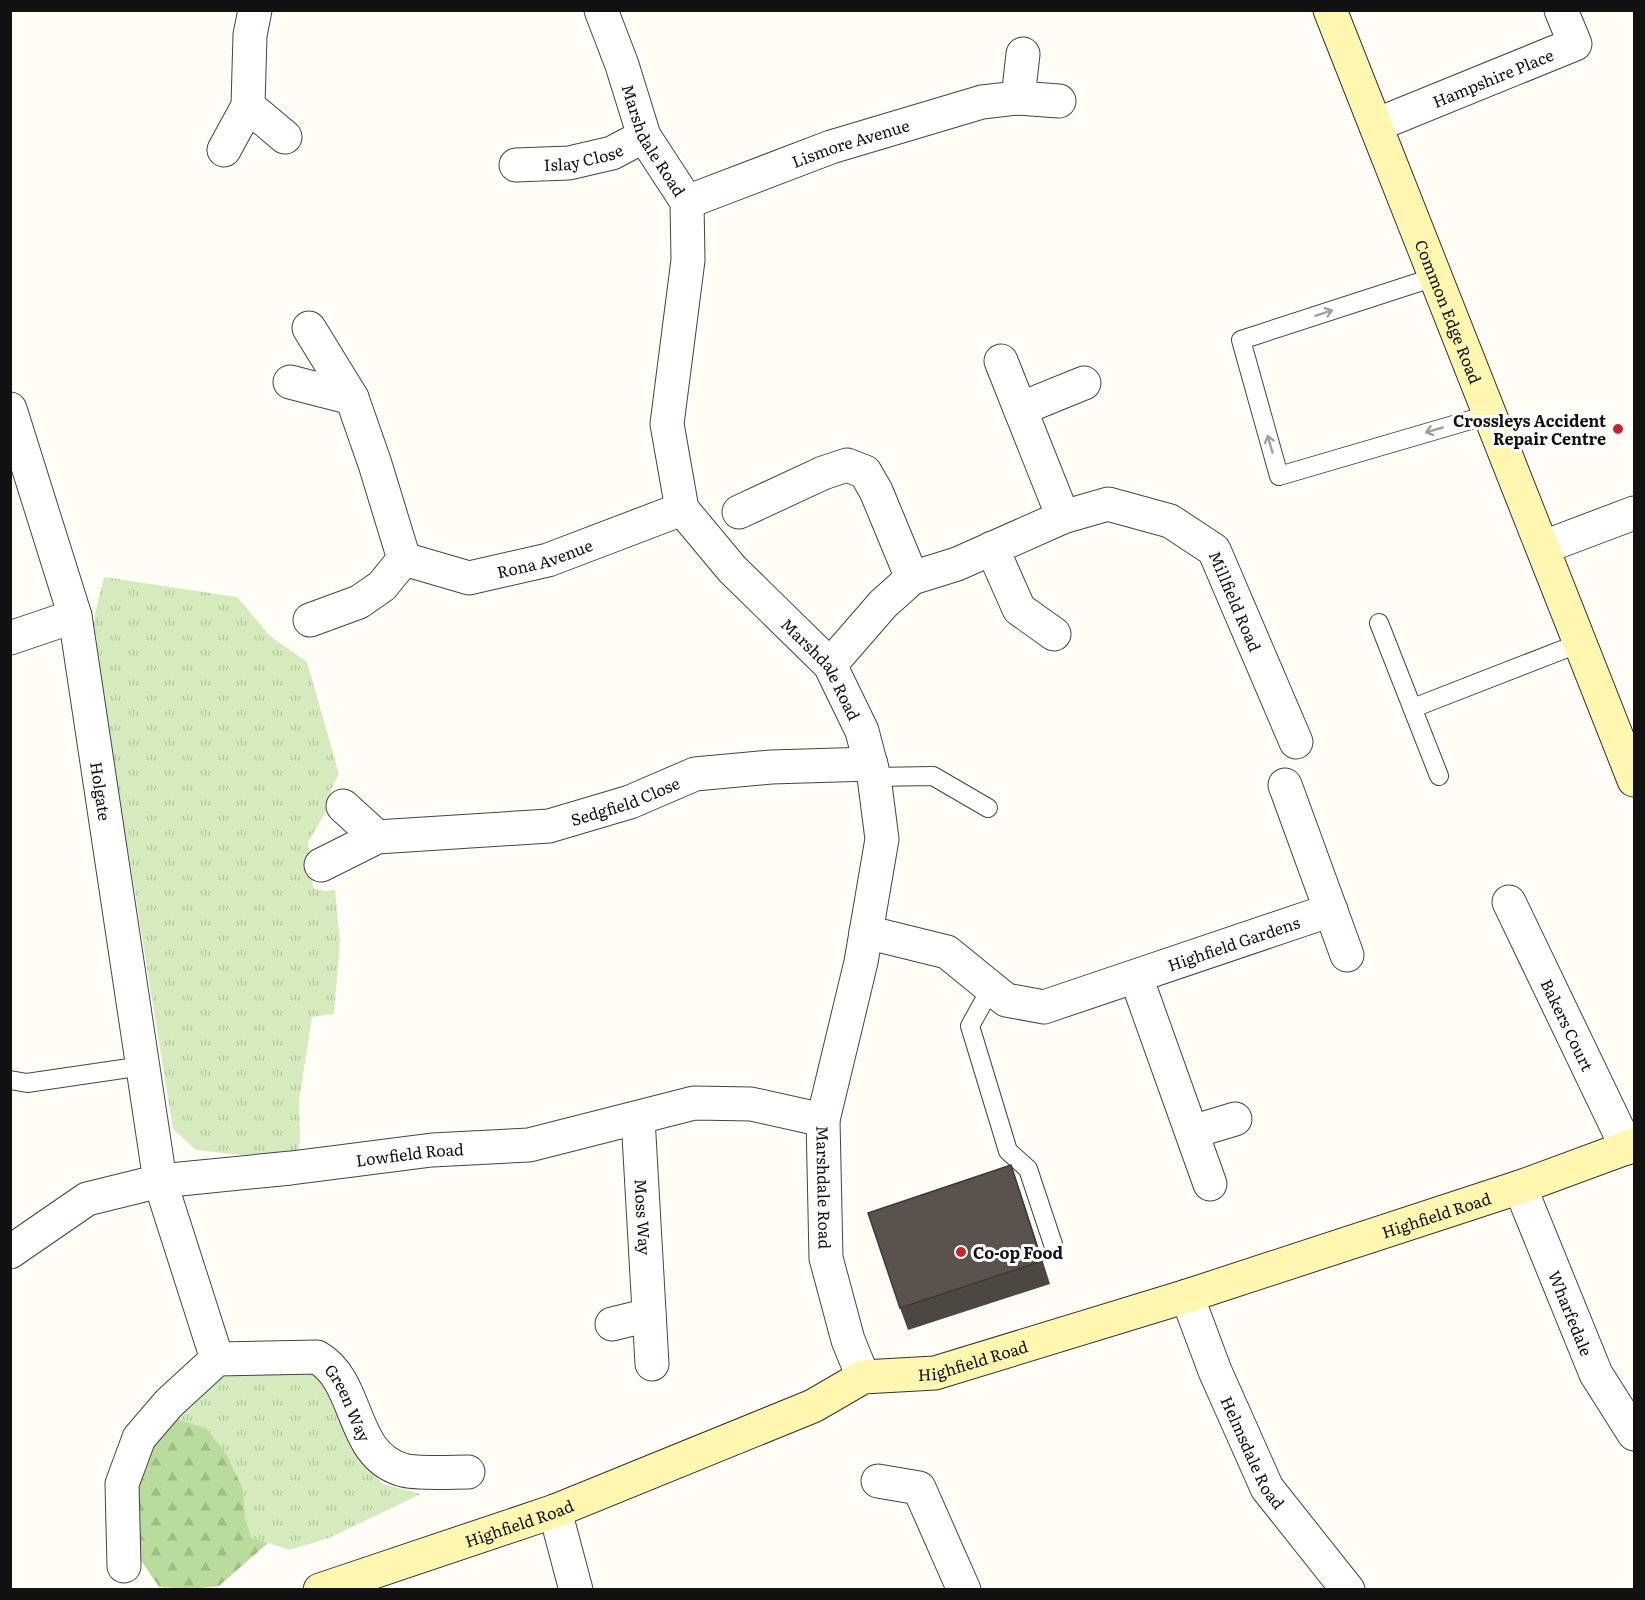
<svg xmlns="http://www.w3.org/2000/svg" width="1645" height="1600" viewBox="0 0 1645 1600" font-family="Literata,serif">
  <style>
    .grass { fill: url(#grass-tufts) }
    .forest { fill: url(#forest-firs) }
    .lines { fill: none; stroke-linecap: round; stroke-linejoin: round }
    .lane-casing { stroke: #444; stroke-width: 20 }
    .street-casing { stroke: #444; stroke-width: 35 }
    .secondary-casing { stroke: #333; stroke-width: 35 }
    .lane { stroke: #fff; stroke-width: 18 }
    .street { stroke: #fff; stroke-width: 33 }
    .secondary { stroke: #fff6b0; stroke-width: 33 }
    .wall { fill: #4d4742 }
    .shaded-wall { fill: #3f3936 }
    .building { fill: #5a524d; stroke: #3f3936; stroke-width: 1.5 }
    .oneway { stroke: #a0a0a0 }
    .poi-dot { fill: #c4262e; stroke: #fff; stroke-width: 2 }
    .labels { text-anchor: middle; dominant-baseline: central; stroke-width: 6; stroke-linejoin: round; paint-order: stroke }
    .street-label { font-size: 16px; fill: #111; stroke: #fff }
    .poi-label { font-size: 16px; font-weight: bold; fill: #111; stroke: #fff; text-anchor: end }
  </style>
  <defs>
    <pattern id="grass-tufts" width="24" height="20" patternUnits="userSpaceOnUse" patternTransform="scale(1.5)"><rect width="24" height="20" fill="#d5ebbd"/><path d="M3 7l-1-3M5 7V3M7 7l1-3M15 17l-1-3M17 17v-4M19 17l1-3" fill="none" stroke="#b6c8a1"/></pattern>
    <pattern id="forest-firs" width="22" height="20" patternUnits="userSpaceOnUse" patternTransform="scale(1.5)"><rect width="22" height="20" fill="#b9dc9c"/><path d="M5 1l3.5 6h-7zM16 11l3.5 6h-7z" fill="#9ebc85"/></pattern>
  </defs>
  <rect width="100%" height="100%" fill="#fffdf5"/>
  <!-- grass -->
  <g class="grass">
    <polygon points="104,577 237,597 270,636 307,662 339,774 331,789 330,805 308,842 313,888 325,891 335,890 340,941 334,1014 312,1017 299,1101 300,1140 298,1152 242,1155 196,1150 173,1129 130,862 107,738 92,627"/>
    <polygon points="229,1371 317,1371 333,1389 362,1460 383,1484 421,1494 329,1538 289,1550 251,1537 245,1516 243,1489 172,1418 199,1387"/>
  </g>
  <!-- forest -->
  <polygon class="forest" points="172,1418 206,1428 226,1454 243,1489 245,1516 251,1537 268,1543 219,1586 192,1589 159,1587 138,1556 138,1478 146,1446"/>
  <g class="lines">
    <!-- lane casing -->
    <g class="lane-casing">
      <g id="lane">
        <polyline points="1435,277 1241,340 1279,476 1491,414"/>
        <polyline points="1379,623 1439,776"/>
        <polyline points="1413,708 1580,643"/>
        <polyline points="874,777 933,776 988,808"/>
        <polyline points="991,988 970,1026 1008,1151 1028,1169 1053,1244"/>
        <polyline points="10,1080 27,1083 143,1066"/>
      </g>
    </g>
    <!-- street casing -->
    <g class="street-casing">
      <g id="street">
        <polyline points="255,10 250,35 248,106 285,137"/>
        <path id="s1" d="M601,10l21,55 22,71 43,66 1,58 -21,164 15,85 50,60 98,96 32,66 12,46 8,62 -21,123 -38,158 3,138 22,82 15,37"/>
        <polyline points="1018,98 1023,54"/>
        <path id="s2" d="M1376,125l199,-81 -14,-34"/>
        <polyline points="224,150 248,106"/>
        <path id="s3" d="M516,165l53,-2 43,-10 32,-17"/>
        <path id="s4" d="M687,202l144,-55 151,-45 36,-4 41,3"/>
        <polyline points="309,328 352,398"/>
        <polyline points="1001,361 1063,517"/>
        <polyline points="290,382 352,398 375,464 404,559"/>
        <path id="s5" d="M10,409l65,207 85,565 57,178"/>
        <polyline points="1020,409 1084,383"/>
        <polyline points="739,512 823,473 847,465 865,472 876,491 912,578"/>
        <polyline points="1544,547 1634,513"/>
        <polyline points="992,548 1019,609 1054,634"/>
        <path id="s6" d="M310,620l49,-18 23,-16 22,-27 65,19 79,-18 134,-51"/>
        <polyline points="10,638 75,616"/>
        <path id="s7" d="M830,665l53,-61 29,-26 45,-14 106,-47 45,-13 62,17 44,29 82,192"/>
        <polyline points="1285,785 1347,955"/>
        <polyline points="343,806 377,837"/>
        <path id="s8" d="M321,865l56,-28 172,-11 81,-24 65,-28 76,-7 100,-3"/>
        <path id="s9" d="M1509,902l118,246"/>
        <path id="s10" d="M866,932l81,20 59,48 38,7 287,-97"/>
        <polyline points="1136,977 1210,1184"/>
        <path id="s11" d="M638,1118l14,246"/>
        <polyline points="1192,1132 1235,1119"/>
        <path id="s12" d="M1520,1187l76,187 38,60"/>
        <path id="s13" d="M10,1252l77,-53 73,-18 131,-13 141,-18 97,-5 165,-42 57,1 72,16"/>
        <path id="s14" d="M1187,1296l28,75 52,117 81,102"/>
        <polyline points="612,1324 649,1315"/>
        <polyline points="878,1481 919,1488 964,1590"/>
        <polyline points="555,1511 576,1590"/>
        <path id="s15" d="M124,1566l-2,-82 17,-46 30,-35 48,-44 100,-2c44,25 32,98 86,113 13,4 49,2 65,2"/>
      </g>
    </g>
    <!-- secondary casing -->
    <g class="secondary-casing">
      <g id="secondary">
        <path id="s16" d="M1330,10l304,770"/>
        <path id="s17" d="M320,1590l235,-79 258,-105 50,-29 72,-4 252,-77 333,-109 114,-42"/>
      </g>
    </g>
    <!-- lane -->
    <use href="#lane" class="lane"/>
    <!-- street -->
    <use href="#street" class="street"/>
    <!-- secondary -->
    <use href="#secondary" class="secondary"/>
  </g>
  <!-- wall -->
  <polygon class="wall" points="1011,1165 1050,1284 908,1330 900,1308"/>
  <!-- shaded-wall -->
  <polygon class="shaded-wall" points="1011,1165 1019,1188 1050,1284 1042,1261"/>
  <!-- building -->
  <polygon class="building" points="1011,1165 1042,1261 900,1308 868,1213"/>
  <!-- one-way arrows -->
  <defs><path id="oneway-shaft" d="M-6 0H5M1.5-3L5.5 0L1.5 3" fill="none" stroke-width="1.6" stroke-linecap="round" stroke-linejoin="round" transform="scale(1.5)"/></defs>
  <g class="oneway">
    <use href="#oneway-shaft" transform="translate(1324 313) rotate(-18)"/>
    <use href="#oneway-shaft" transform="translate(1434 430) rotate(164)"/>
    <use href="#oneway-shaft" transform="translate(1270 444) rotate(-106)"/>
  </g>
  <!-- markers -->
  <g class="poi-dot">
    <circle cx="1618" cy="429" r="6"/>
    <circle cx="961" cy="1252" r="6"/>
  </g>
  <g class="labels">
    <!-- street labels -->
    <g class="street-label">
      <text stroke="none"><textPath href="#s2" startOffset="126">Hampshire Place</textPath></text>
      <text stroke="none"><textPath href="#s1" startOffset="141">Marshdale Road</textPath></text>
      <text stroke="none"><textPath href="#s4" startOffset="174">Lismore Avenue</textPath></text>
      <text stroke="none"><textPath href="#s3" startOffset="68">Islay Close</textPath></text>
      <text stroke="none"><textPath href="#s16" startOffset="324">Common Edge Road</textPath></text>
      <text stroke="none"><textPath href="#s6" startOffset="261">Rona Avenue</textPath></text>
      <text stroke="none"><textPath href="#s7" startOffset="502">Millfield Road</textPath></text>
      <text stroke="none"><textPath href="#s1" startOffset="735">Marshdale Road</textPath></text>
      <text stroke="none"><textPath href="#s5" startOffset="394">Holgate</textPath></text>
      <text stroke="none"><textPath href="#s8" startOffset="315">Sedgfield Close</textPath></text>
      <text stroke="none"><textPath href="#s10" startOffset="398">Highfield Gardens</textPath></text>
      <text stroke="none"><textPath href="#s9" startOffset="136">Bakers Court</textPath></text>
      <text stroke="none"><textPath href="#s13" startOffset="420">Lowfield Road</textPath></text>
      <text stroke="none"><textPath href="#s1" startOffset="1275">Marshdale Road</textPath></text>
      <text stroke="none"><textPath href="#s17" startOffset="1182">Highfield Road</textPath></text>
      <text stroke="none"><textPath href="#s11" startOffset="99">Moss Way</textPath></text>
      <text stroke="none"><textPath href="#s12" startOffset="136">Wharfedale</textPath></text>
      <text stroke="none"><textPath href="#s17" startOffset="696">Highfield Road</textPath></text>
      <text stroke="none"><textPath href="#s15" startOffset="399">Green Way</textPath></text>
      <text stroke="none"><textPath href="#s14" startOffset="170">Helmsdale Road</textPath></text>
      <text stroke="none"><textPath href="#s17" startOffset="210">Highfield Road</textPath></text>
    </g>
    <!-- poi labels -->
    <g class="poi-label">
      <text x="1606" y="420">Crossleys Accident<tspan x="1606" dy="18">Repair Centre</tspan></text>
      <text x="973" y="1252" text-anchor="start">Co-op Food</text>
    </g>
  </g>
  <!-- border -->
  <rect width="1645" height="1600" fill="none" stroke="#111111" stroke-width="24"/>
</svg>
